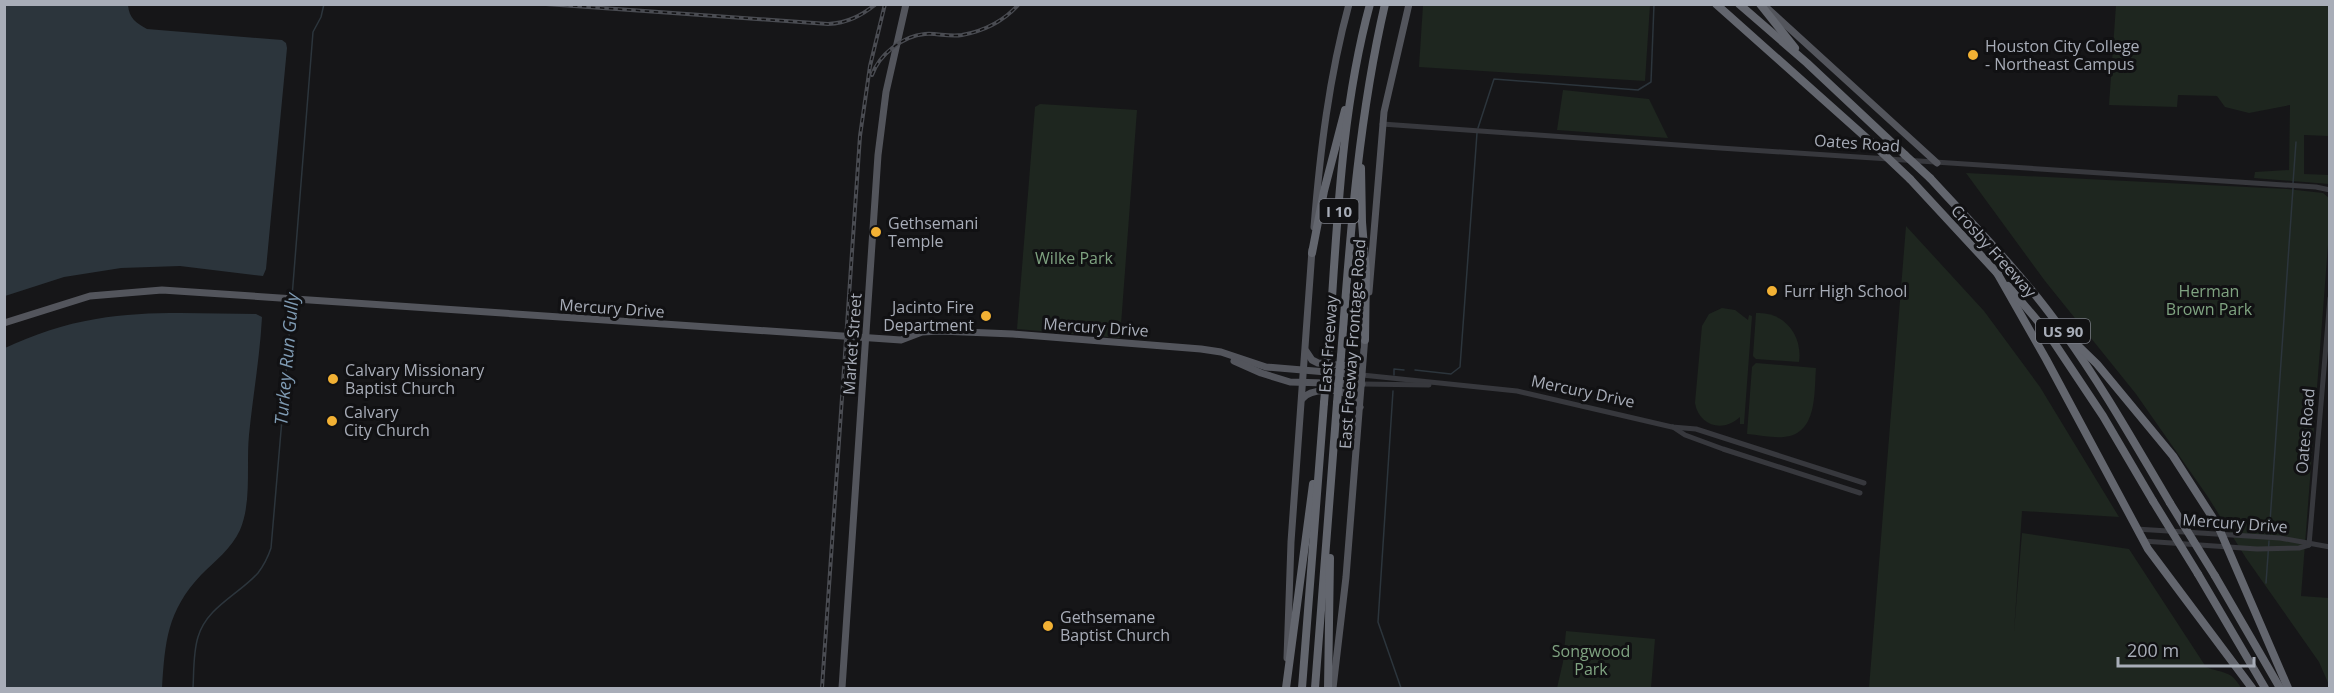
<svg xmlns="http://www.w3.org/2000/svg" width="2334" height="693" viewBox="0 0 2334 693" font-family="'Open Sans',sans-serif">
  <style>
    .green { fill: #1e261f }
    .water { fill: #2c353c }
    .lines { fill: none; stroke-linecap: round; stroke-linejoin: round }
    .stream { stroke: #2c353c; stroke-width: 1.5 }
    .minor { stroke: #37383d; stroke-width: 5 }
    .major { stroke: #53555c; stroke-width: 7 }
    .highway { stroke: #63666e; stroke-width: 8 }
    .rail-casing { stroke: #4a4c52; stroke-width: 4 }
    .rail { stroke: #111113; stroke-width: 1.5; stroke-dasharray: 4.5; stroke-linecap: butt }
    .highway-bridge { stroke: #63666e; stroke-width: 8 }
    .poi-dot { fill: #f2b134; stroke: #111113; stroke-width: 2 }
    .labels { text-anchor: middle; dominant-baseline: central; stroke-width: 6; stroke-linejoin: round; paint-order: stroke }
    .shield { fill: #111113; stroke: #7b7e86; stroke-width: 1.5 }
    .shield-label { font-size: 15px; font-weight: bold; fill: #a8adb8 }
    .poi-label { font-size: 16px; fill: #a8adb8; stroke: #111113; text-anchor: start }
    .street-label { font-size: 16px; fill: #a8adb8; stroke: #111113 }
    .park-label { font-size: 16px; fill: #7fa381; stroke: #111113 }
    .water-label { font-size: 18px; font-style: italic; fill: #7f9bb3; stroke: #111113 }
  </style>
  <rect width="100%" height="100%" fill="#161618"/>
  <!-- green -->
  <g class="green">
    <polygon points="1423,5 1650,5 1645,81 1419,67"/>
    <polygon points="2116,5 2329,5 2329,136 2304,135 2304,174 2329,175 2329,184 2254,178 2255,172 2289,170 2290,105 2249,113 2225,107 2217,96 2178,95 2177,107 2109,105"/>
    <polygon points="1563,90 1649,99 1668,138 1557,130"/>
    <polygon points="1040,104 1137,110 1120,338 1017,329 1035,107"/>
    <polygon points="1966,173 2287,189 2323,193 2329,198 2329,232 2301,596 2329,598 2329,685 2319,662 2246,558 2208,497 2136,394 2045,281"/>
    <path d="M1906,226l78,85 56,76 79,130 -97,-6 -8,121 8,-99 107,16 77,118c18,7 25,3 35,21h-372z"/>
    <path d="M1722,308l13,2 13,10 1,-5 3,1 -8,108h-4v-7c-17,16 -41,9 -45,-14l7,-77 7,-12z"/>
    <path d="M1756,313c28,-2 47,23 43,49l-43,-3 -3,-3z"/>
    <path d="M1756,363l60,5c-2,24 2,66 -32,69 -12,1 -25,-2 -37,-3l5,-67z"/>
    <polygon points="1566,631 1655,639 1651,688 1557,688 1563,662"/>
  </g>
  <!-- water -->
  <g class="water">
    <path d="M5,4l123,1c1,13 8,18 19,24l135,11 4,3 1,5 -21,221 -3,7 -83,-10 -59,2 -57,9 -59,19z"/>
    <path d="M256,314l6,3c-2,39 -9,78 -13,118 -3,30 3,67 -9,95 -8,18 -26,32 -39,45 -34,36 -36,67 -39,113h-157v-340c28,-13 59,-24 91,-29 52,-9 107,-5 160,-5z"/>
  </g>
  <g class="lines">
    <!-- stream -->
    <g class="stream">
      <polyline points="1478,128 1494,79 1638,90 1651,82 1654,4"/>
      <polyline points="2293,183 2296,142"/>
      <polyline points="292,297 313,32 321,17 324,4"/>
      <polyline points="1415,370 1451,374 1460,367 1477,133"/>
      <polyline points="1394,375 1394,369 1404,370"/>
      <polyline points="1393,391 1378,622 1401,688"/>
      <polyline points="2269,536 2293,188"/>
      <polyline points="2266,583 2269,541"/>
      <path d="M193,688c1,-16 0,-35 5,-51 9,-30 40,-42 60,-64 6,-8 10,-16 13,-25l21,-246"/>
    </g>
    <!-- minor -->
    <g class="minor">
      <polyline points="1382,124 1720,148 2316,187 2330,190"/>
      <polyline points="1362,375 1517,391 1672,427 1696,429 1864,483"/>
      <polyline points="1362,384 1429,385"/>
      <polyline points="1673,427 1685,435 1723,449 1860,493"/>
      <polyline points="2136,529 2280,538 2330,547"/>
      <polyline points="2143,541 2257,549 2299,548 2309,545"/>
      <polyline points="2309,545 2330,298"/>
    </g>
    <!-- major -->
    <g class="major">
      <polyline points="1766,7 1937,163"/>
      <path d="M1314,227c6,-75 15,-150 35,-223"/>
      <polyline points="1369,292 1384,112 1409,4"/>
      <polyline points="4,323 90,296 162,290 901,340 922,332 940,331 1013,334 1201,349 1221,352 1266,367 1362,375"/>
      <polyline points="1306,351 1312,360 1318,363 1349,366 1356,364 1362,356"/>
      <polyline points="1234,361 1261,373 1290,382 1362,384"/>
      <path d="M1302,399c9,-11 36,-11 48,-3 4,2 7,7 10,11"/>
      <polyline points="1287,658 1291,542 1312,250"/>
      <polyline points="842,688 878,155 886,92 906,4"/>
      <polyline points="1333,688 1346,577 1365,336"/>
    </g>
    <!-- highway -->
    <g class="highway">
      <polyline points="1716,4 1871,142"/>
      <polyline points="1739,4 1807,63 1905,155"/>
      <polyline points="1760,4 1795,48"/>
      <polyline points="1361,168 1362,222 1366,272 1365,340"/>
      <path d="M1930,178c46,50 95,99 134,155 39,54 72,113 106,170"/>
      <polyline points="1910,179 1998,274"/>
      <polyline points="1312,253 1324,191 1345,110"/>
      <polyline points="1996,271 2046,359 2148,549 2252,688"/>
      <polyline points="2008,286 2047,332 2103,416 2153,501"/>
      <polyline points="2064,332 2097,364 2173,456 2218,526 2288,688"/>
      <path d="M1328,355c9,-117 11,-237 42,-351"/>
      <path d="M1341,356c9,-118 17,-236 44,-352"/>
      <polyline points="2198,574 2265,688"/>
      <polyline points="2215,576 2280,688"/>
      <polyline points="1286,688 1313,484"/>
      <polyline points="1302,688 1324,403"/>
      <polyline points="1315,688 1337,403"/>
      <polyline points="1328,688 1330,558"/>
    </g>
    <!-- rail casing -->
    <g class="rail-casing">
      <g id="rail">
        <path d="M546,4l282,20c19,-1 33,-8 48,-20"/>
        <path d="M872,75c7,-20 30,-39 53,-41 12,-1 24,3 37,1 22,-4 42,-14 57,-31"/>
        <polyline points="822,688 860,136 870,66 885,4"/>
      </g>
    </g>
    <!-- rail -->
    <use href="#rail" class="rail"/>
    <!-- highway-bridge -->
    <g class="highway-bridge">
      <polyline points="1871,142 1910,179"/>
      <polyline points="1905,155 1930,178"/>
      <polyline points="1324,403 1328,355"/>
      <polyline points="1337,403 1341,356"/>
      <polyline points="2153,501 2198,574"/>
      <polyline points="2170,503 2215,576"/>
    </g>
  </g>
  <!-- markers -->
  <g class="poi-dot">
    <circle cx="1973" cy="55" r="6"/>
    <circle cx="876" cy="232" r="6"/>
    <circle cx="1772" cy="291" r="6"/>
    <circle cx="986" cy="316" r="6"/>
    <circle cx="333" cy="379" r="6"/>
    <circle cx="332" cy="421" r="6"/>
    <circle cx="1048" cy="626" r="6"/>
  </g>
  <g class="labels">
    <!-- shield labels -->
    <g class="shield">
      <rect x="1319.5" y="199" width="39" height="24" rx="4.5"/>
      <rect x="2036" y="319" width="54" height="24" rx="4.5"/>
    </g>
    <g class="shield-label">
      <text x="1339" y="211">I 10</text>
      <text x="2063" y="331">US 90</text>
    </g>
    <!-- poi labels -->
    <g class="poi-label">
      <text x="1985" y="46">Houston City College<tspan x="1985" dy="18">- Northeast Campus</tspan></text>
      <text x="888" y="223">Gethsemani<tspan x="888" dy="18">Temple</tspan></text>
      <text x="1784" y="291">Furr High School</text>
      <text x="974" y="307" text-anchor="end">Jacinto Fire<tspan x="974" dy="18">Department</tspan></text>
      <text x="345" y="370">Calvary Missionary<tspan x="345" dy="18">Baptist Church</tspan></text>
      <text x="344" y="412">Calvary<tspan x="344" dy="18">City Church</tspan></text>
      <text x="1060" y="617">Gethsemane<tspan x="1060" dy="18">Baptist Church</tspan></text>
    </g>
    <!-- street labels -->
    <g class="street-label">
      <text transform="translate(1857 143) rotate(4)">Oates Road</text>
      <text transform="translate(1994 251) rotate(48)">Crosby Freeway</text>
      <text transform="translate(612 308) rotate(4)">Mercury Drive</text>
      <text transform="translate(1096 327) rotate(4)">Mercury Drive</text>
      <text transform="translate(852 344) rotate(-86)">Market Street</text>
      <text transform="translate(1328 344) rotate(-86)">East Freeway</text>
      <text transform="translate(1352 344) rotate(-86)">East Freeway Frontage Road</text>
      <text transform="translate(1583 391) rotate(12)">Mercury Drive</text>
      <text transform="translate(2305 431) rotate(-85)">Oates Road</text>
      <text transform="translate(2235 523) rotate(4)">Mercury Drive</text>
    </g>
    <!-- park labels -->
    <g class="park-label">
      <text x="1074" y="258">Wilke Park</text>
      <text x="2209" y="291">Herman<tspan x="2209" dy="18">Brown Park</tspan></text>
      <text x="1591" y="651">Songwood<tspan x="1591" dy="18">Park</tspan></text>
    </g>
    <!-- water labels -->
    <g class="water-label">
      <text transform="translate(286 359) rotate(-85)">Turkey Run Gully</text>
    </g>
  </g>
  <!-- border -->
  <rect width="2334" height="693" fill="none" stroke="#a8adb8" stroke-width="12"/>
  <!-- scale -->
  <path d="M2118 657v9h136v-9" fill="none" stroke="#a8adb8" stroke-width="3"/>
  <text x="2127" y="657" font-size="18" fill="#a8adb8" stroke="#111113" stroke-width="4.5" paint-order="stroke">200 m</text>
</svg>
